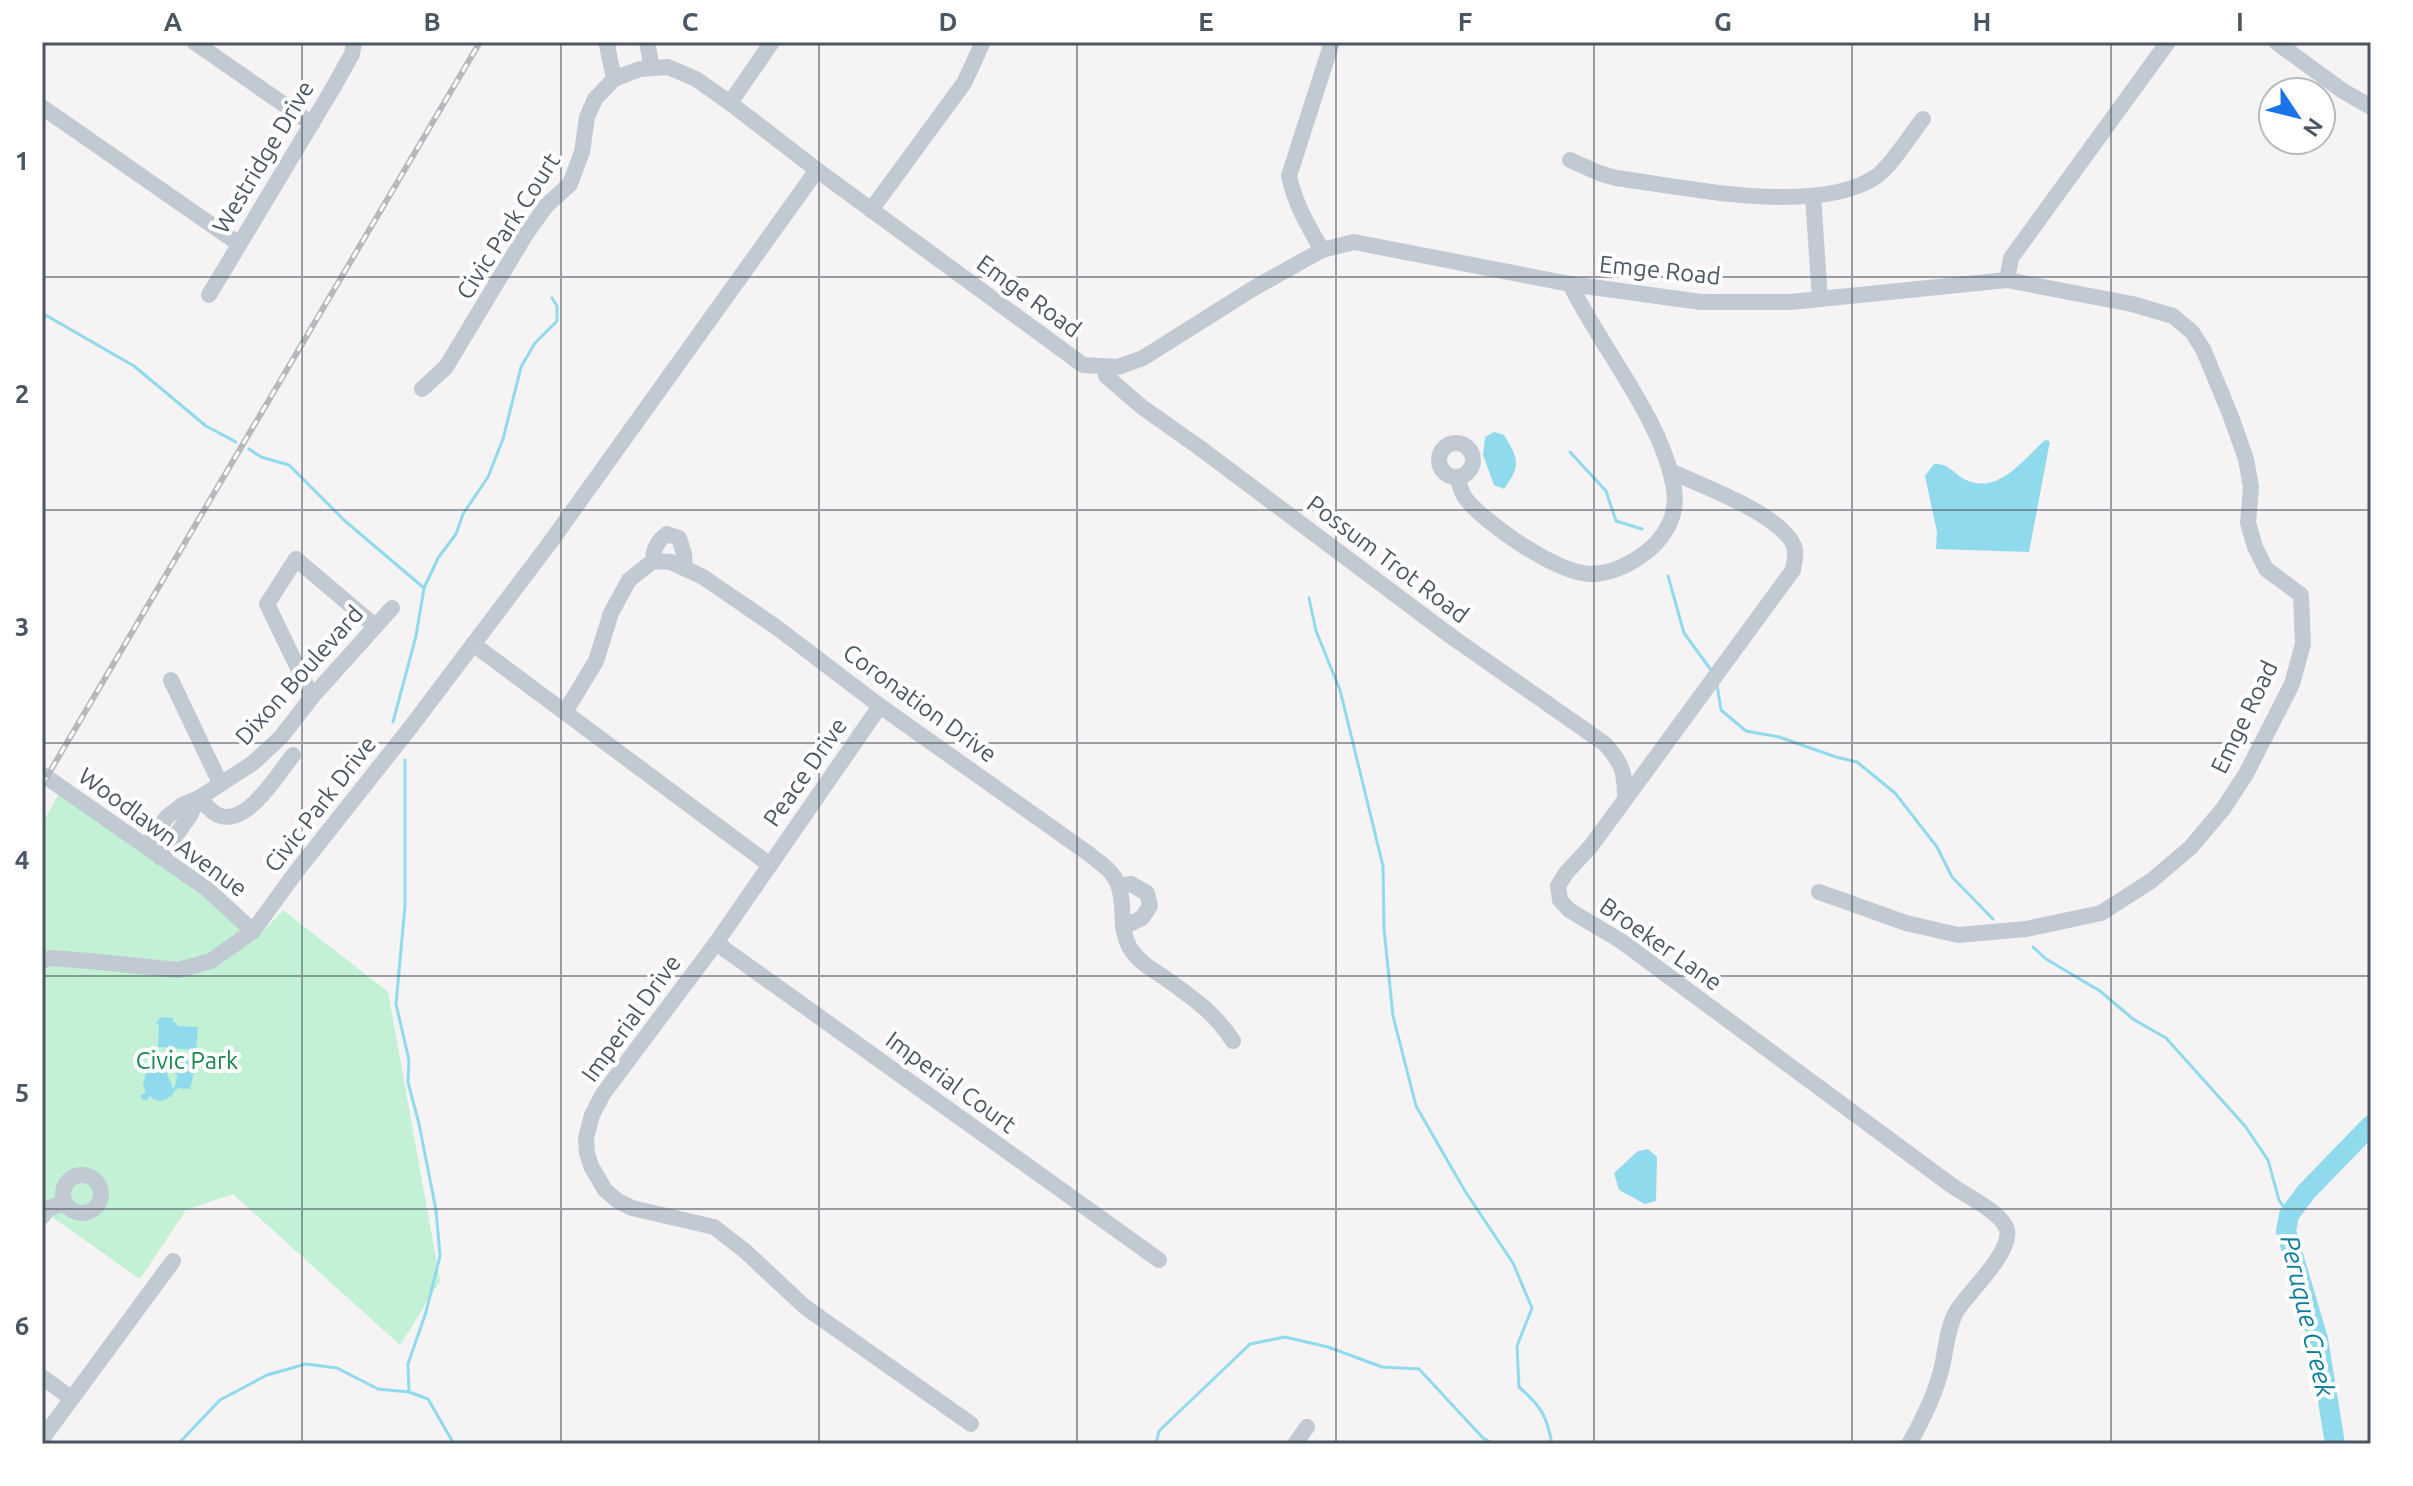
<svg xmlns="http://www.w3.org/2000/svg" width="2413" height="1486" viewBox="0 0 2413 1486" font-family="Ubuntu,sans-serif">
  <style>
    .green { fill: #c3f1d5 }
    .water { fill: #90daee }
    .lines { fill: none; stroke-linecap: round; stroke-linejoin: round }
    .stream { stroke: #90daee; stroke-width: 3 }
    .river { stroke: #90daee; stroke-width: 20 }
    .minor { stroke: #c1cad2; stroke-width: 16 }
    .rail-casing { stroke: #b5b8bd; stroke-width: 6 }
    .rail { stroke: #fff; stroke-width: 3; stroke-dasharray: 9; stroke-linecap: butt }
    .grid { fill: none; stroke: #4a5661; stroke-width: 2; stroke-opacity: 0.55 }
    .labels { text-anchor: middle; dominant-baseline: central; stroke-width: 8; stroke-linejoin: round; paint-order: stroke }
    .street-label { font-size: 24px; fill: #4a5661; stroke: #fff }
    .park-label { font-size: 24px; fill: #17864f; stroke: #fff }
    .water-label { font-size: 26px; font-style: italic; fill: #0c7c9b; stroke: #fff }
    .neatline { fill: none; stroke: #4a5661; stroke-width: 3 }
    .grid-label { font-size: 26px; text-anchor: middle; font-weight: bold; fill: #4a5661 }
  </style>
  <rect width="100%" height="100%" fill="#f5f3f3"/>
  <!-- green -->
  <polygon class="green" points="62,788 259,936 283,910 388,992 440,1281 400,1345 233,1194 186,1210 140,1279 42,1210 42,824"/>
  <!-- water -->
  <g class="water">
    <path d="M1494,432l10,3c15,25 17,30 0,54l-10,-4 -11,-30 2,-18z"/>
    <path d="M2045,440l5,1 -21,111 -93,-3 1,-17 -12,-56 9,-12c15,-1 20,10 32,16 32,15 58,-21 79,-40z"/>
    <polygon points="160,1017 173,1018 173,1022 177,1023 177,1026 198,1027 196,1050 158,1047 159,1025 156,1024"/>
    <path d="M178,1054l8,2 8,16 -4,17 -12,-1 -6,6v3l-2,-1c-6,6 -13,7 -20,0l-3,4h-4l-3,-4 6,-4 -3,-8 3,-11 -3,-6 20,-4 10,26c6,-8 4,-19 0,-27z"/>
    <polygon points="1648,1149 1657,1157 1656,1201 1645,1204 1619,1190 1614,1173 1638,1151"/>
  </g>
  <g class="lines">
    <!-- stream -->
    <g class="stream">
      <polyline points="42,313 134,366 206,426 236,442"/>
      <polyline points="249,449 261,457 289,465 345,521 424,588"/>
      <polyline points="1570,452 1606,491 1616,521 1642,529"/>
      <polyline points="1668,576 1684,633 1711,670"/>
      <path d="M1309,598l7,33 24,59 43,176 1,63 9,87 23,90 49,85 48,72 19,45 -15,38 2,41c22,19 28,29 33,57"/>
      <polyline points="1717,685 1721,710 1746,731 1779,737 1836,757 1857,762 1895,793 1937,847 1952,877 1993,919"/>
      <polyline points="393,722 416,636 424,588 438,558 456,534 463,514 488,477 503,439 521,367 535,343 557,321 557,306 552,298"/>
      <polyline points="405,760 405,906 396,1004 409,1060 408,1082 419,1124 436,1210 440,1256 426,1312 408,1364 409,1392"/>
      <polyline points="2033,947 2046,959 2100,991 2133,1019 2166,1038 2245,1126 2268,1160 2279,1200 2289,1215"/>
      <polyline points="178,1444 220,1400 267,1375 306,1364 337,1368 378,1389 409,1392 428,1399 454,1444"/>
      <polyline points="1156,1444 1159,1431 1250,1344 1285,1337 1328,1347 1382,1367 1419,1369 1483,1438 1494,1444"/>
    </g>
    <!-- river -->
    <polyline class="river" points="2335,1444 2318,1339 2286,1231 2289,1215 2306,1192 2371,1125"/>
    <!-- minor -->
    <g class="minor">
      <polyline points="194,42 312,124"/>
      <polyline points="610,42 607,45 614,79"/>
      <polyline points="647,42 652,68"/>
      <polyline points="2276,42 2343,91 2371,107"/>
      <polyline points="730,103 772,42"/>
      <polyline points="42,107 239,244"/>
      <path d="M1570,160l29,13 17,5c69,9 202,39 261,-2 14,-10 34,-42 46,-57"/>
      <polyline points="1813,196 1820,299"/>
      <polyline points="871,210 964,83 983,42"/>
      <path d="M1322,250c-14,-24 -27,-46 -33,-74l43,-134"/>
      <polyline points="2007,280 2011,258 2168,42"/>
      <polyline points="209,295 333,88 352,54 354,42"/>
      <path d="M1105,367l1,9 36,31 58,41 252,189 153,107c17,19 20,28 20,54"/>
      <polyline points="422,389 446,367 526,234 546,206 570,184 582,152 587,117 595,99 614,79 640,69 668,67 696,79 730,103 817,170 1083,365 1118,367 1143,358 1254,288 1322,250 1354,242 1570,284 1701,302 1790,302 2007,280 2132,304 2173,316 2192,332 2203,349 2230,414 2246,459 2251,487 2248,523 2255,547 2266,569 2301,595 2303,644 2292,684 2246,774 2223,809 2191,847 2151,881 2101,913 2026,929 1958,935 1906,923 1819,892"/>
      <circle cx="1456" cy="460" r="17"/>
      <path d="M1670,471c32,15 111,43 124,75 3,7 0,16 -1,24l-202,276 -25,27 -8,13 2,14 9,10 52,31 330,244c14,10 52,28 56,45 5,23 -39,62 -51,82 -10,19 -10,40 -15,59 -7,26 -19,50 -32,73"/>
      <path d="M1457,477c3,8 4,16 9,22 21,26 91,74 124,75 23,0 43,-11 60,-25 17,-15 28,-36 24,-60 -11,-69 -73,-141 -104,-205"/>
      <path d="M653,561c0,-12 4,-20 14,-27l12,4 5,16 1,14"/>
      <polyline points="473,644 770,865"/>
      <polyline points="171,680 220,783"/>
      <polyline points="312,697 267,604 296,559 375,626"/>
      <polyline points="880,706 716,943 603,1094 592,1115 586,1138 587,1153 591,1166 605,1190 618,1201 632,1208 714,1227 745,1251 805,1307 971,1424"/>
      <path d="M565,712l31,-51 15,-48 18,-33 24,-19 18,1 32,15 73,50 104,79 209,148c7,6 17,12 23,20 18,23 3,54 20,77 8,12 21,19 33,27 28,20 49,34 68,63"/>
      <polyline points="42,774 207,889 253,931"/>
      <path d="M199,798c5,5 12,14 19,17 28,13 60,-41 75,-60"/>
      <polyline points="146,846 167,817 182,805 199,798 253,763 281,737 312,697 392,608"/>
      <polyline points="160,857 189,817 199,798"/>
      <polyline points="1119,886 1131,884 1147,893 1150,906 1142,918 1123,927"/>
      <polyline points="716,943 1159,1260"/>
      <polyline points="42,961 51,958 90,961 178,970 211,961 253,931 296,872 410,728 549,544 817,170"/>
      <circle cx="82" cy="1194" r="19"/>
      <polyline points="42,1217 48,1209 65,1202"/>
      <polyline points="42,1377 71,1398"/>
      <polyline points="42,1439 173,1261"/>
      <polyline points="1295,1444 1307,1427"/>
    </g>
    <!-- rail casing -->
    <g class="rail-casing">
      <polyline id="rail" points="42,785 480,42"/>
    </g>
    <!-- rail -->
    <use href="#rail" class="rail"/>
  </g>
  <!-- grid -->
  <path class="grid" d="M302,42v1402M561,42v1402M819,42v1402M1077,42v1402M1336,42v1402M1594,42v1402M1852,42v1402M2111,42v1402M42,277h2329M42,510h2329M42,743h2329M42,976h2329M42,1209h2329"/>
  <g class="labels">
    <!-- street labels -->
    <g class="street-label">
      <text transform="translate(263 157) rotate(-59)">Westridge Drive</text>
      <text transform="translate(508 226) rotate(-57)">Civic Park Court</text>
      <text transform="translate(1660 270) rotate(6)">Emge Road</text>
      <text transform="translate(1029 296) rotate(36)">Emge Road</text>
      <text transform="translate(1388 559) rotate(37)">Possum Trot Road</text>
      <text transform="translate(299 675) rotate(-48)">Dixon Boulevard</text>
      <text transform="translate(920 703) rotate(36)">Coronation Drive</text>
      <text transform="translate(2244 717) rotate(-64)">Emge Road</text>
      <text transform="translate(805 772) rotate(-55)">Peace Drive</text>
      <text transform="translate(320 804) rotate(-52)">Civic Park Drive</text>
      <text transform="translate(163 832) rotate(36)">Woodlawn Avenue</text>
      <text transform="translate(1661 944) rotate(35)">Broeker Lane</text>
      <text transform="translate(631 1018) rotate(-54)">Imperial Drive</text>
      <text transform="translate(951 1082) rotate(36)">Imperial Court</text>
    </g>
    <!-- park labels -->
    <g class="park-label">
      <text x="187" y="1060">Civic Park</text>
    </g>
    <!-- water labels -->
    <g class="water-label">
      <text transform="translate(2308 1316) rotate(77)">Peruque Creek</text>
    </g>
  </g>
  <!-- border -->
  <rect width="2413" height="1486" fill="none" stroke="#ffffff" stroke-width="88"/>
  <!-- north arrow -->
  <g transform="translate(2297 116) rotate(125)"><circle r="38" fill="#ffffff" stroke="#b7bbc0" stroke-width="2"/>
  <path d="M0-6L14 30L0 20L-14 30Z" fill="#1a73e8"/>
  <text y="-12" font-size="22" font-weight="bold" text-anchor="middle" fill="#4a5661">N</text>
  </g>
  <rect x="44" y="44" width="2325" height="1398" class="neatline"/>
  <g class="grid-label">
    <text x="173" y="31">A</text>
    <text x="432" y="31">B</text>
    <text x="690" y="31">C</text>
    <text x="948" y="31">D</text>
    <text x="1206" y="31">E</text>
    <text x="1465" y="31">F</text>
    <text x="1723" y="31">G</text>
    <text x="1982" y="31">H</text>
    <text x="2240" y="31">I</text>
    <text x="22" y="170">1</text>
    <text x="22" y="403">2</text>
    <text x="22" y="636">3</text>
    <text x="22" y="869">4</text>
    <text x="22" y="1102">5</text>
    <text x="22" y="1335">6</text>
  </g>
</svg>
